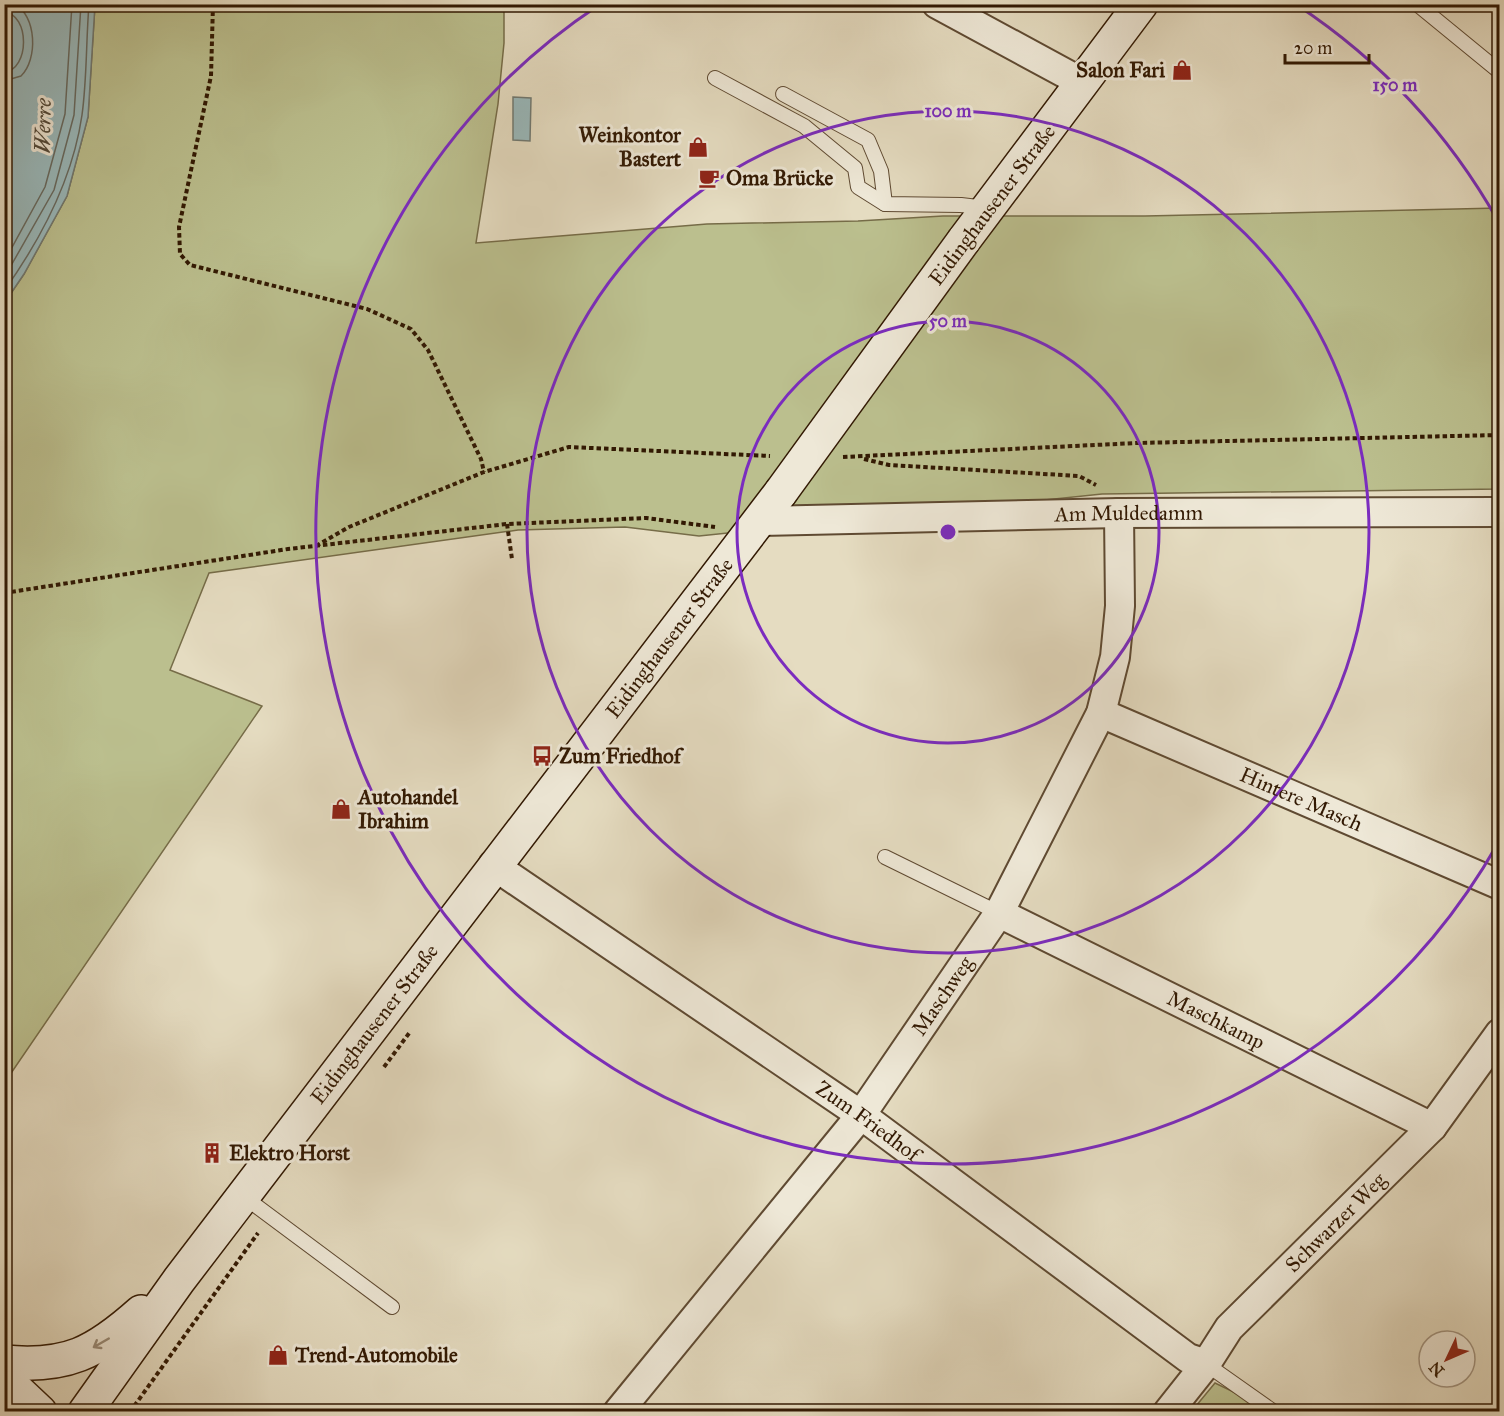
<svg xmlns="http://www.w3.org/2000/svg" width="1504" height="1416" viewBox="0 0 1504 1416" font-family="'IM FELL Great Primer',serif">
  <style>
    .green { fill: #bbbf8e; stroke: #766c48; stroke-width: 1.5 }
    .water { fill: #99b9bc; stroke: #707972; stroke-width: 1.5 }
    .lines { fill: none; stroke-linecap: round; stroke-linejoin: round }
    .shore { stroke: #666960; stroke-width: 1.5 }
    .lane-casing { stroke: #5f4a32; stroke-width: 16 }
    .street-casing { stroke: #5f4a32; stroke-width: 32 }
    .secondary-casing { stroke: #321903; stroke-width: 36 }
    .path { stroke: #321903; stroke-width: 4; stroke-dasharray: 4.5 3; stroke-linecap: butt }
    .lane { stroke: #eee8d7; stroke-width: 14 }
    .street { stroke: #eee8d7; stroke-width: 28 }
    .secondary { stroke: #eee8d7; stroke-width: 33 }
    .secondary-bridge-casing { stroke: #321903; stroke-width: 36; stroke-linecap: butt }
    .secondary-bridge { stroke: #eee8d7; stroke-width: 33 }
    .oneway { stroke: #998b78 }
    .ring { fill: none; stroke: #7b2cbf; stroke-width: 3 }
    .labels { text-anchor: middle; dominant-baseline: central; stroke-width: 6; stroke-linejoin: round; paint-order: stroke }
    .poi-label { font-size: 21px; font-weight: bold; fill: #321903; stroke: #eee8d7; text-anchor: start }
    .street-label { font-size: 21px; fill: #321903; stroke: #eee8d7 }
    .water-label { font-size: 22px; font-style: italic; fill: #51493a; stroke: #eee8d7 }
    .centre { fill: #7b2cbf; stroke: #eee8d7; stroke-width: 3 }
    .ring-label { font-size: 18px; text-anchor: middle; font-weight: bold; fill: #7b2cbf; stroke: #eee8d7; stroke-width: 6; stroke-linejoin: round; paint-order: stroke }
  </style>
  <rect width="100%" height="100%" fill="#e5dcc1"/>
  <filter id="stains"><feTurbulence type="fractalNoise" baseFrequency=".00333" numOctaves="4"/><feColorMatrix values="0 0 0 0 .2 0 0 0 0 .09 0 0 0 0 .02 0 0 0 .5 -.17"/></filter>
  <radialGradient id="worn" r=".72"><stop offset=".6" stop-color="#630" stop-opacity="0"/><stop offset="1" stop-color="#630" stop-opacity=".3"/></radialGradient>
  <!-- green -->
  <g class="green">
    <polygon points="95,5 504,5 504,43 498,104 476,243 707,224 858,221 943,216 1145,216 1499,208 1499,489 1102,494 699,536 625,527 518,530 209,573 170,670 262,706 5,1082 5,302 24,274 67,196 88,117"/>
    <polygon points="1215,1383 1273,1411 1191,1412"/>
  </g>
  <!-- water -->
  <g class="water">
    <polygon points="6,5 95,5 88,117 67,196 24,274 5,302 4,93 9,43"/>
    <polygon points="513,97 531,98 530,141 513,140"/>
  </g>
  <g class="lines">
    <!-- shore -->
    <g class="shore">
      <path d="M4,12c26,2 26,58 0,60"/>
      <path d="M4,81l17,-5c17,-16 16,-61 -7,-72"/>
      <polyline points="4,262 45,187 65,114 72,4"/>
      <polyline points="4,278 54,190 74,115 81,4"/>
      <path d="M4,291c37,-52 69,-113 78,-176 5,-36 4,-74 7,-111"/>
    </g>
    <!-- lane casing -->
    <g class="lane-casing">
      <g id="lane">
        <polyline points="1417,4 1500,72"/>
        <polyline points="715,78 804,126 855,168 858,187 885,204 961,205 986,208"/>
        <polyline points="783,94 868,140 881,171 885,204"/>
        <polyline points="885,857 999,913"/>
        <polyline points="243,1196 392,1307"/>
        <polyline points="1206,1364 1274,1412"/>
      </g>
    </g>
    <!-- street casing -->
    <g class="street-casing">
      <g id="street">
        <polyline points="937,4 1083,83"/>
        <path id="s1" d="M757,521l362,-8 381,-1"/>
        <path id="s2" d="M1101,713l399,172"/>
        <path id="s3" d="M493,865l368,250 327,243 18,6"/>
        <path id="s4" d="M999,913l433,214"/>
        <path id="s5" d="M618,1412l243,-297 138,-202 102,-200 14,-56 5,-51 -1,-93"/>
        <path id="s6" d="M1168,1412l38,-48 23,-36 203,-201 68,-94"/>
      </g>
    </g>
    <!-- secondary casing -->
    <g class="secondary-casing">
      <g id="secondary">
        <polyline points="964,240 1141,4"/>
        <path d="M4,1362c63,6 91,-9 137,-50"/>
        <polyline points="4,1378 40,1412"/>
        <path id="s7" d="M85,1412l94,-132 602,-788"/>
      </g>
    </g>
    <!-- path -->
    <g class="path">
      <polyline points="213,4 211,76 179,227 180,254 190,265 367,309 411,329 428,350 481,459 484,472"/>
      <polyline points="843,457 1137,443 1500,435"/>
      <polyline points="864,459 889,465 1079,476 1096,485"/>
      <polyline points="507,524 512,559"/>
      <polyline points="316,546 349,527 484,472 569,447 770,456"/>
      <polyline points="4,593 288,549 507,524 646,518 715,527"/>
      <polyline points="384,1067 410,1032"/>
      <polyline points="130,1412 258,1233"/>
    </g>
    <!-- lane -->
    <use href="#lane" class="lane"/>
    <!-- street -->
    <use href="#street" class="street"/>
    <!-- secondary -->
    <use href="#secondary" class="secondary"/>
    <!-- secondary-bridge casing -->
    <g class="secondary-bridge-casing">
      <polyline id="secondary-bridge" points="781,492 964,240"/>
    </g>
    <!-- secondary-bridge -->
    <use href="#secondary-bridge" class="secondary-bridge"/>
  </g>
  <!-- one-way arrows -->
  <defs><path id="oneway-shaft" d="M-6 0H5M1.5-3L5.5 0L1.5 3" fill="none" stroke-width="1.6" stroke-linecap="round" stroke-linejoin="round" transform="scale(1.5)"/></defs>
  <use class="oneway" href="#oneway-shaft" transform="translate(101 1343) rotate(150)"/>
  <!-- distance rings -->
  <g class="ring">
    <circle cx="948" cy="532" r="211"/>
    <circle cx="948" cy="532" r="421"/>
    <path d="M1498 843A632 632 0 1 1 599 5M1297 5A632 632 0 0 1 1498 221"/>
  </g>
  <!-- icons -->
  <defs>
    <g id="shop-bare" transform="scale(1.62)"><path d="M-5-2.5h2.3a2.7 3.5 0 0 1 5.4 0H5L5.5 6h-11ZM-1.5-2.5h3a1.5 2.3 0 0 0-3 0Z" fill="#8f2418" stroke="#eee8d7" stroke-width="2.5" paint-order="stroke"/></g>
    <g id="cafe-bare" transform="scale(1.62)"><path d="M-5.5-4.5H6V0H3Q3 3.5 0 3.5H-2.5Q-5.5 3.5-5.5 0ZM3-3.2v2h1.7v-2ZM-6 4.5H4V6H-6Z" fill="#8f2418" stroke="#eee8d7" stroke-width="2.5" paint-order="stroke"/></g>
    <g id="bus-bare" transform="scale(1.62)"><path d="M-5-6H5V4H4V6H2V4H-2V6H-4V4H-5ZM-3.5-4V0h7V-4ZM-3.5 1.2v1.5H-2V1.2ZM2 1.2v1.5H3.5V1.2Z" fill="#8f2418" stroke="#eee8d7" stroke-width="2.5" paint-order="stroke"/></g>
    <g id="building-bare" transform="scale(1.62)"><path d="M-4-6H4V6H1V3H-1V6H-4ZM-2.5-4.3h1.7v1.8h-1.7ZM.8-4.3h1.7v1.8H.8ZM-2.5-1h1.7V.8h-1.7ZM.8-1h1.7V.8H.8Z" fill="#8f2418" stroke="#eee8d7" stroke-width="2.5" paint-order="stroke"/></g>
  </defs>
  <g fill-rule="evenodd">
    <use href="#shop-bare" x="1182" y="70"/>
    <use href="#shop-bare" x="698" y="147"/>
    <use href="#cafe-bare" x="709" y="178"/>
    <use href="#bus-bare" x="542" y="756"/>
    <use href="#shop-bare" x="341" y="809"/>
    <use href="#building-bare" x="212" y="1153"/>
    <use href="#shop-bare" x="278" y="1355"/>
  </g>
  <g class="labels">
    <!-- poi labels -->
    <g class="poi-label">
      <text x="1165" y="70" text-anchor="end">Salon Fari</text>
      <text x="681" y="135" text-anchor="end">Weinkontor<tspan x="681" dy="24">Bastert</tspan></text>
      <text x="726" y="178">Oma Brücke</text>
      <text x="559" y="756">Zum Friedhof</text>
      <text x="358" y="797">Autohandel<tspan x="358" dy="24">Ibrahim</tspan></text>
      <text x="229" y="1153">Elektro Horst</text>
      <text x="295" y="1355">Trend-Automobile</text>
    </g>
    <!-- street labels -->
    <g class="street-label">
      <text transform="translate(992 205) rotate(-53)">Eidinghausener Straße</text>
      <text stroke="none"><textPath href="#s1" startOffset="372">Am Muldedamm</textPath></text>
      <text stroke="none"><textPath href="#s7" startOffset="970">Eidinghausener Straße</textPath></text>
      <text stroke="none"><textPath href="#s2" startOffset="218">Hintere Masch</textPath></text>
      <text stroke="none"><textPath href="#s5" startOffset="528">Maschweg</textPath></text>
      <text stroke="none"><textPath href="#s4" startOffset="242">Maschkamp</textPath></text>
      <text stroke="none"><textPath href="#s7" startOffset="484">Eidinghausener Straße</textPath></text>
      <text stroke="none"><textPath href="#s3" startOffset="454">Zum Friedhof</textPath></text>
      <text stroke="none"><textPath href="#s6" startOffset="254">Schwarzer Weg</textPath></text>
    </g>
    <!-- water labels -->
    <g class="water-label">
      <text transform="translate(43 126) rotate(-89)">Werre</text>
    </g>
  </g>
  <circle cx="948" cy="532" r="9" class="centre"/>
  <g class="ring-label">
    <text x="1395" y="91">150 m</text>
    <text x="948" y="117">100 m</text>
    <text x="948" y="327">50 m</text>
  </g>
  <!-- margin -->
  <rect width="1504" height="1416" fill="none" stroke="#e5dcc1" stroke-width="24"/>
  <rect x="6" y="6" width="1492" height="1404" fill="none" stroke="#321903" stroke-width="3"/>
  <rect x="12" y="12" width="1480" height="1392" fill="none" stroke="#321903" stroke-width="1.5"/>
  <!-- north arrow -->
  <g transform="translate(1447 1359) rotate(226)"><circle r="28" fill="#eee8d7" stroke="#a39582" stroke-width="1.5"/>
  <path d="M0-4.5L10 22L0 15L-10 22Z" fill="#8f2418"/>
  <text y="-9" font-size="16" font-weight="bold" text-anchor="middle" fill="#321903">N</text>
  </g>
  <!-- scale -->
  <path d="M1285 54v9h84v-9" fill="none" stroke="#321903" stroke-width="3"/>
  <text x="1294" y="54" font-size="18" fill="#321903" stroke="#eee8d7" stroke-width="4.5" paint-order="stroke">20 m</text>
  <rect width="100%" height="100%" filter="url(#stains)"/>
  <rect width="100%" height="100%" fill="url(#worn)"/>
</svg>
